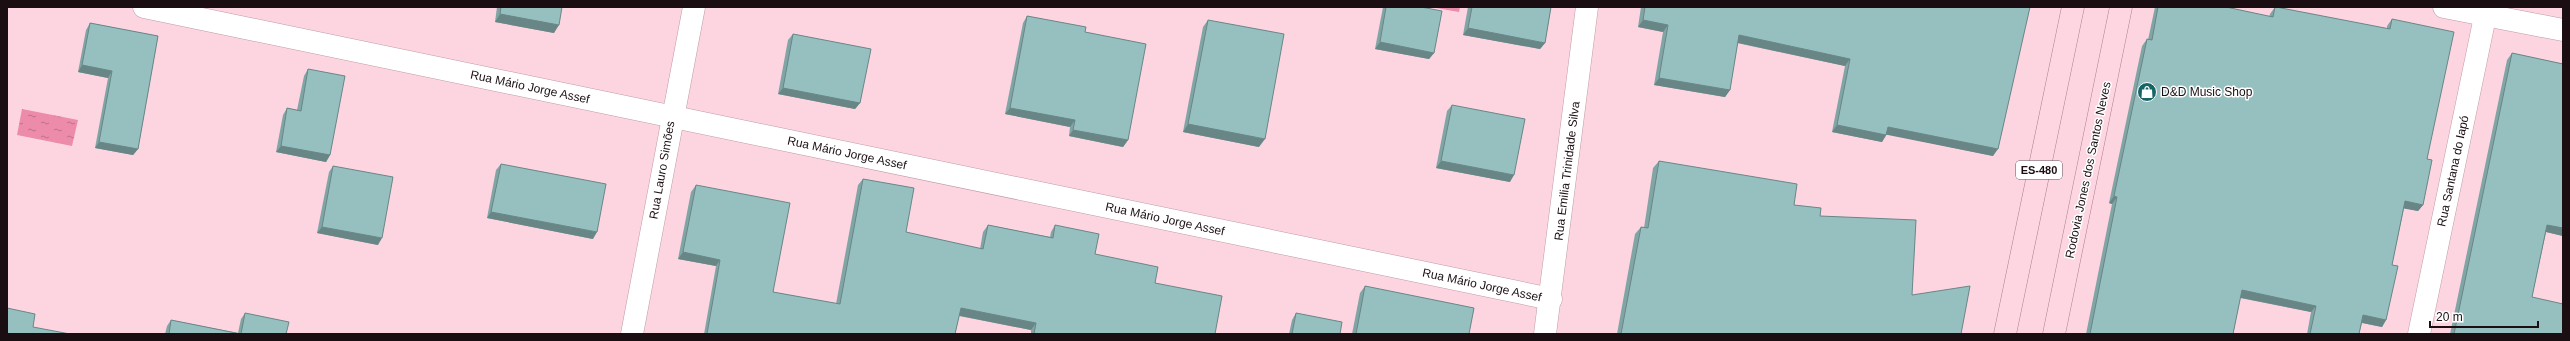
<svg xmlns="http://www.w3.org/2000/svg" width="2570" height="341" viewBox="0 0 2570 341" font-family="Arial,sans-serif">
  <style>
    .water { fill: url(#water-ripples) }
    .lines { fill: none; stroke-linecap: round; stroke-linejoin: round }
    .street-casing { stroke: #bf9ba5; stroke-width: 23 }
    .primary-casing { stroke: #ac7e8c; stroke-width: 23 }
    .street { stroke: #fff; stroke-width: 22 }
    .primary { stroke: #fdd6e2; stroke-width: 22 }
    .wall { fill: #81a5a5 }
    .shaded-wall { fill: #698686 }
    .building { fill: #96c0c0; stroke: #698686 }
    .labels { text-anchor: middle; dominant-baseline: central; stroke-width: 3; stroke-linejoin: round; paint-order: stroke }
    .shield { fill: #fff; stroke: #5f5659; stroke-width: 1 }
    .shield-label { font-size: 11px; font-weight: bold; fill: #1a0e12 }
    .street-label { font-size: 12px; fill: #1a0e12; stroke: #fff }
    .poi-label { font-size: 12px; fill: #1a0e12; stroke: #fff; text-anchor: start }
  </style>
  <defs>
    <pattern id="water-ripples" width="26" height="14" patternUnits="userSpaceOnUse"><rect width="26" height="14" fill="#ed8bab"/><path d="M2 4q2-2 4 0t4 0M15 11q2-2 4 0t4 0" fill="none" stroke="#bf708a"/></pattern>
  </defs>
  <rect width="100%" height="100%" fill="#fcd5e0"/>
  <!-- water -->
  <g class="water">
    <polygon points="1431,7 1460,7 1459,12"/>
    <polygon points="22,109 78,120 72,146 17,135"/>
  </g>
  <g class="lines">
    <!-- street casing -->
    <g class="street-casing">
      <g id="street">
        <polyline points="144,7 1551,299"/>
        <polyline points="2444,7 2563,30"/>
        <polyline points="632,334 694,7"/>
        <polyline points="1545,334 1587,7"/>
        <polyline points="2419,334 2487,7"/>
      </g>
    </g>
    <!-- primary casing -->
    <g class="primary-casing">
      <g id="primary">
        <polyline points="2005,334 2073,7"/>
        <polyline points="2054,334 2121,7"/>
      </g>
    </g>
    <!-- street -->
    <use href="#street" class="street"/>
    <!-- primary -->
    <use href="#primary" class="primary"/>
  </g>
  <!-- wall -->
  <g class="wall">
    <polygon points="497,7 562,7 554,33 495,22"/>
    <polygon points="1383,7 1421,7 1434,53 1429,59 1375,49"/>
    <polygon points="1468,7 1551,7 1545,43 1540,49 1463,35"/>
    <polygon points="1641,7 2030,7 1993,156 1887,134 1882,142 1832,132 1845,66 1737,43 1730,90 1725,97 1654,85 1663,32 1638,27"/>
    <polygon points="2155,7 2226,7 2269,17 2270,14 2275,7 2387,29 2387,26 2392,19 2427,159 2423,205 2418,211 2404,208 2392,265 2386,320 2382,327 2362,323 2359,334 2307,334 2311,312 2240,298 2233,334 2086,334 2112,204 2109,203 2142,46 2147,39 2148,40"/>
    <polygon points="1027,16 1085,32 1128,140 1123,147 1069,136 1070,127 1005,114 1023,23"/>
    <polygon points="1208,20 1259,147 1183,132 1203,27"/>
    <polygon points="90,23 158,36 138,149 133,155 95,148 108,78 78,72 86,30"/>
    <polygon points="793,34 860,103 855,109 778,94 788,40"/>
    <polygon points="2512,53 2563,64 2563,236 2546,232 2532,297 2563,334 2450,334 2507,60"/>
    <polygon points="308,69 330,155 326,162 276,152 283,115 287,108 297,110 304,76"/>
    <polygon points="1452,105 1510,182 1436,168 1447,111"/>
    <polygon points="1659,161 1794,205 1820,216 1912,295 1961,334 1617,334 1635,234 1641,227 1644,228 1653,168"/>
    <polygon points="501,164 593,239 487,218 496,170"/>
    <polygon points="333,166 378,245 317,233 329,172"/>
    <polygon points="863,179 906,232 980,249 983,232 988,225 1050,237 1051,232 1055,225 1095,254 1155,283 1215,334 1031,334 1031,330 959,316 955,334 704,334 716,266 678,259 691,192 696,185 773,292 836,304 858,185"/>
    <polygon points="1365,286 1469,334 1352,334 1360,293"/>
    <polygon points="245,313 286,334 165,334 167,326 171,320 238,333 241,319"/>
    <polygon points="1296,313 1340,334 1289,334 1292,320"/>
  </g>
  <!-- shaded-wall -->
  <g class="shaded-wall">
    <polygon points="500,14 559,25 554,33 495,22"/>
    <polygon points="1643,20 1668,25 1663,32 1638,27"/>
    <polygon points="1468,28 1545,43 1540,49 1463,35"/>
    <polygon points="1739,35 1850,59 1845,66 1734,42"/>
    <polygon points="1380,42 1434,53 1429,59 1375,49"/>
    <polygon points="82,65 112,71 108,78 78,72"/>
    <polygon points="1659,78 1730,90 1725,97 1654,85"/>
    <polygon points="783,88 860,103 855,109 778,94"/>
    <polygon points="1010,108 1075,120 1070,127 1005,114"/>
    <polygon points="1188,124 1265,139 1259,147 1183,132"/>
    <polygon points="1837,125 1886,135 1882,142 1832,132"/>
    <polygon points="1888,127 1998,149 1993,156 1883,134"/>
    <polygon points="1073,130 1128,140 1123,147 1069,136"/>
    <polygon points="99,142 138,149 133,155 95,148"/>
    <polygon points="281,146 330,155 326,162 276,152"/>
    <polygon points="1441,161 1514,175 1510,182 1436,168"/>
    <polygon points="2114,196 2117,197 2112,204 2109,203"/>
    <polygon points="2405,201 2423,205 2418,211 2401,208"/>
    <polygon points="491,212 597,232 593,239 487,218"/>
    <polygon points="2547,225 2563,228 2563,236 2542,231"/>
    <polygon points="322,227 382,238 378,245 317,233"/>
    <polygon points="683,252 720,260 716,266 678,259"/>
    <polygon points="2242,290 2316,306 2311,312 2237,297"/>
    <polygon points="961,308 1036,323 1031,330 956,315"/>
    <polygon points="2363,315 2386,320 2382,327 2358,322"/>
  </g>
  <!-- building -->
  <g class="building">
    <polygon points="501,7 562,7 559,25 500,14"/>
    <polygon points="1386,7 1421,7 1442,11 1434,53 1380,42"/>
    <polygon points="1472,7 1551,7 1545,43 1468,28"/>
    <polygon points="1645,7 2030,7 1998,149 1888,127 1886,135 1837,125 1850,59 1739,35 1730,90 1659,78 1668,25 1643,20"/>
    <polygon points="2158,7 2226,7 2273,17 2275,7 2276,7 2390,29 2392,19 2454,32 2427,159 2432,160 2423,205 2405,201 2392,265 2398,266 2386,320 2363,315 2359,334 2310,334 2316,306 2242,290 2233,334 2090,334 2117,197 2114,196 2147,39 2152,40"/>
    <polygon points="1027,16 1086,27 1085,32 1146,44 1128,140 1073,130 1075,120 1010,108"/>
    <polygon points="1208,20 1284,34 1265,139 1188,124"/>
    <polygon points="90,23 158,36 138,149 99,142 112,71 82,65"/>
    <polygon points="793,34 871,49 860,103 783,88"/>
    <polygon points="2512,53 2563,64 2563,228 2547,225 2532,297 2563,304 2563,334 2454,334"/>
    <polygon points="308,69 345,76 330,155 281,146 287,108 301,111"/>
    <polygon points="1452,105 1525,119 1514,175 1441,161"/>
    <polygon points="1659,161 1797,184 1794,205 1821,208 1820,216 1916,220 1912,295 1970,286 1961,334 1621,334 1641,227 1648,228"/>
    <polygon points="501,164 606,184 597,232 491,212"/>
    <polygon points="333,166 393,177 382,238 322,227"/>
    <polygon points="863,179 914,188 906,232 983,249 988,225 1053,238 1055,225 1099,234 1095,254 1158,267 1155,283 1222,296 1215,334 1034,334 1036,323 961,308 955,334 707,334 720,260 683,252 696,185 790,203 773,292 840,304"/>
    <polygon points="1365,286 1474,308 1469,334 1356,334"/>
    <polygon points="7,308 35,314 33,327 70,334 7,334"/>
    <polygon points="245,313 289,322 286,334 169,334 171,320 241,334"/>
    <polygon points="1296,313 1342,322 1340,334 1292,334"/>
  </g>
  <!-- icons -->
  <defs>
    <g id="shop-disc" transform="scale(1)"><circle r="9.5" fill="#166566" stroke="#fff"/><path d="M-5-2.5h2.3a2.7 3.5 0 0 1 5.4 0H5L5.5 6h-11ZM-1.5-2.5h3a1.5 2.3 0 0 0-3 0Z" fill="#fff"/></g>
  </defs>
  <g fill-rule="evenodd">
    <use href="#shop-disc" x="2147" y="92"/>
  </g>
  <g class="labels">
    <!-- shield labels -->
    <rect class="shield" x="2016" y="161" width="46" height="18" rx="3"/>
    <g class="shield-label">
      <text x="2039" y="170">ES-480</text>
    </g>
    <!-- street labels -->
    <g class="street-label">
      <text transform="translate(530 87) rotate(12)">Rua Mário Jorge Assef</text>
      <text transform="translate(847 153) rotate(12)">Rua Mário Jorge Assef</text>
      <text transform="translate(662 170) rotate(-80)">Rua Lauro Simões</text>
      <text transform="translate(2088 170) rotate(-78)">Rodovia Jones dos Santos Neves</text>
      <text transform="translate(1567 171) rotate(-83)">Rua Emilia Trinidade Silva</text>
      <text transform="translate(2453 171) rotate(-78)">Rua Santana do Iapó</text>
      <text transform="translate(1165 219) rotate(12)">Rua Mário Jorge Assef</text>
      <text transform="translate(1482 285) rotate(12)">Rua Mário Jorge Assef</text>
    </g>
    <!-- poi labels -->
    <g class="poi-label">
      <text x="2161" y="92">D&amp;D Music Shop</text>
    </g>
  </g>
  <!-- border -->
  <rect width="2570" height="341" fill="none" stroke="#1a0e12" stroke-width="16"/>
  <!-- scale -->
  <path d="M2430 321v6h108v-6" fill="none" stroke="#1a0e12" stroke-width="2"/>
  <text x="2436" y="321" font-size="12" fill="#1a0e12" stroke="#ffffff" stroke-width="3" paint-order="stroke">20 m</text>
</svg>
